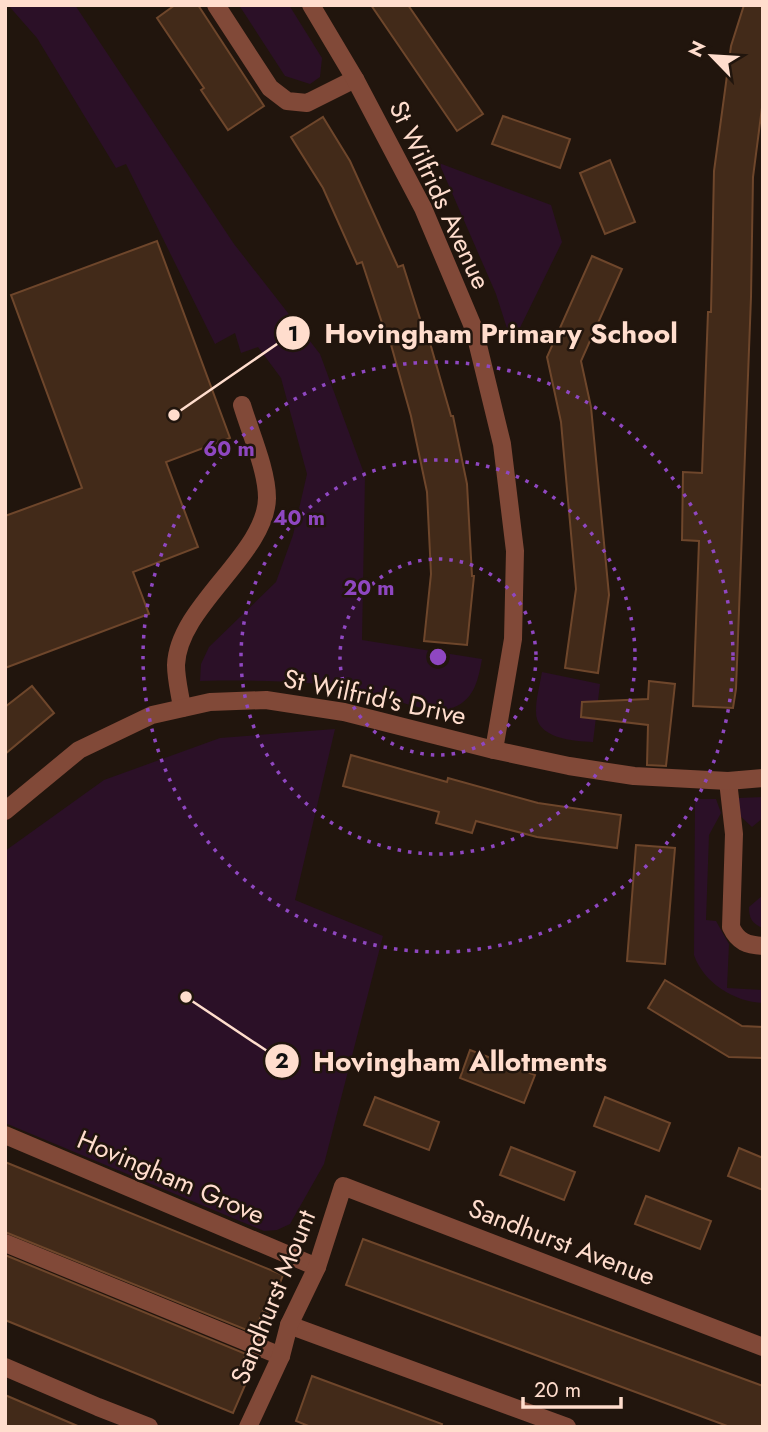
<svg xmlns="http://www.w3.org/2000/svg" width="768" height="1432" viewBox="0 0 768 1432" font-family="Jost,sans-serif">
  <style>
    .green { fill: #2b1027 }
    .building { fill: #422a19; stroke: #6e462b; stroke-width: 2 }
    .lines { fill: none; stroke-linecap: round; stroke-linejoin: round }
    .minor { stroke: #814938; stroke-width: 18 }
    .ring { fill: none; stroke: #8f47c1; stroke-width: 3.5; stroke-dasharray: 3.5 7 }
    .labels { text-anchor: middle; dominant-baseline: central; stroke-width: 5; stroke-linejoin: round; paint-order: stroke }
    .street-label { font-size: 26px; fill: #ffddcd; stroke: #21150d }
    .centre { fill: #8f47c1; stroke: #21150d; stroke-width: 3.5 }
    .ring-label { font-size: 21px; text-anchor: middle; font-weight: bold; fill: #8f47c1; stroke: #21150d; stroke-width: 5; stroke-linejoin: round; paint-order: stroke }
    .leader { fill: none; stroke: #ffddcd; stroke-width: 2.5 }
    .callout-dot { fill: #ffddcd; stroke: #21150d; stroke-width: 2.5 }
    .mark-label { font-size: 21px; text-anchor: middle; font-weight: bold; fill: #111 }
    .callout-label { font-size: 28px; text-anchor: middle; font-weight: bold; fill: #ffddcd; stroke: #21150d; stroke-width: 5; stroke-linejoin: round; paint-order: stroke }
  </style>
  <rect width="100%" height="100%" fill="#21150d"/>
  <!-- green -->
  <g class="green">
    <path d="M8,5h67l159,239 86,110 45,122 -3,164 120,19c-4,22 -8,43 -33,50 -23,6 -64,-14 -88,-19 -53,-10 -107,-10 -161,-9l1,-17 8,-17 67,-65 17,-47 14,-61 -26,-96 -23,-31 -17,6 -6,-20 -20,11 -89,-180 -10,4 -79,-130z"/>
    <polygon points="239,5 289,5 322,58 320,77 310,84 285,76"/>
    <polygon points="439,163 551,205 562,242 512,344 496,294"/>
    <path d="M542,672l58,12 -7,58c-19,-1 -58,-3 -57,-31 0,-13 4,-27 6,-39z"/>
    <polygon points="335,729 295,900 383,936 324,1164 290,1224 277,1230 264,1231 5,1123 5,851 104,780 220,738"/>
    <polygon points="763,797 763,818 752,827 738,814 738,798"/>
    <path d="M695,799h21l5,14 -12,22 -3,85 10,1 13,23 -2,44 36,2v13c-29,-1 -60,-21 -69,-48z"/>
    <path d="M763,895v33c-11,-4 -14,-10 -14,-21z"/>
  </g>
  <!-- building -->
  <g class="building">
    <polygon points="175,5 198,5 264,106 228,130 201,90 204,88 157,18"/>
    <polygon points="371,5 408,5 483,114 457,131"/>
    <polygon points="744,5 763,5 763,100 753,177 751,297 736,689 733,708 693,706 699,541 682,540 683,472 702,473 708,312 711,312 714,171 731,46"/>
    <polygon points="503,116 570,139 560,168 492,144"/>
    <polygon points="323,117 350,161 398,267 403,265 428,344 430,343 451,416 453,416 467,484 472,576 474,576 467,645 424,641 431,574 427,492 411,416 388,334 386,335 362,262 357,264 323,188 291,137"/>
    <polygon points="610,160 635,222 605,234 580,173"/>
    <polygon points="157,241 230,438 166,462 198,547 133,572 149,614 5,668 5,516 82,488 11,295"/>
    <polygon points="592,256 622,269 581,361 591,407 609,595 598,673 565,668 576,589 561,422 547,357"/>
    <polygon points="649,681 675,684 666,766 647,765 648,725 581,717 582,702 648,699"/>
    <polygon points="32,686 54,713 5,754 5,707"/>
    <polygon points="351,755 447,782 448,778 538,803 621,815 617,848 537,837 476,821 472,833 436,823 439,812 343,786"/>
    <polygon points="636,845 675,848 665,964 627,961"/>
    <polygon points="665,980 742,1026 763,1027 763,1058 729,1057 648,1008"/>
    <polygon points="470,1050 535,1075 524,1103 460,1078"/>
    <polygon points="375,1097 439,1122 429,1150 364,1125"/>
    <polygon points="605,1097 670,1123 659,1151 594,1126"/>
    <polygon points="511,1147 575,1172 564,1200 500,1175"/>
    <polygon points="739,1148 763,1158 763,1190 728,1176"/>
    <polygon points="5,1162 283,1275 268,1313 263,1311 254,1333 5,1232"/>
    <polygon points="646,1196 711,1221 700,1249 635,1224"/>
    <polygon points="363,1239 763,1386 763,1427 730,1427 346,1285"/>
    <polygon points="5,1255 246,1354 241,1365 252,1369 233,1413 5,1320"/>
    <polygon points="312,1376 442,1424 441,1427 311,1427 296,1421"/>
    <polygon points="5,1395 80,1427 5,1427"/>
  </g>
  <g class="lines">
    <!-- minor -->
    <g class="minor">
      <polyline points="216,5 270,88 287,101 307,103 355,79"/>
      <polyline points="311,5 355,79 423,208 474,329 502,444 515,551 513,639 494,750"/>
      <path d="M182,708c-2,-14 -6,-29 -6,-43 2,-59 90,-111 91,-167 0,-28 -17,-66 -25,-93"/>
      <path d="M728,781l6,53 -3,93c7,15 16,18 32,19"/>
      <polyline points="5,811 79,750 152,715 210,702 266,700 344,712 494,750 569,766 634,776 728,781 763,778"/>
      <polyline points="5,1135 317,1267"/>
      <polyline points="5,1243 281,1356"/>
      <polyline points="289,1325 567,1427"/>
      <polyline points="5,1367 98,1407 149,1427"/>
      <polyline points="248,1427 281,1356 289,1325 317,1267 343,1186 763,1347"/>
    </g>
  </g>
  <!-- distance rings -->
  <g class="ring">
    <circle cx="438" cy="657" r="98"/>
    <circle cx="438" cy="657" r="197"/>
    <circle cx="438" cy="657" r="295"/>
  </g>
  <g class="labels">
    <!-- street labels -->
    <g class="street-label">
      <text transform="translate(440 195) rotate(65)">St Wilfrids Avenue</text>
      <text transform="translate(375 697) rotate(12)">St Wilfrid's Drive</text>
      <text transform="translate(171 1177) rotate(23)">Hovingham Grove</text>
      <text transform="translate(562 1242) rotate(21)">Sandhurst Avenue</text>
      <text transform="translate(273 1297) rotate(-68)">Sandhurst Mount</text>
    </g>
  </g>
  <circle cx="438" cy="657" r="10" class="centre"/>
  <g class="ring-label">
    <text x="229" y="456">60 m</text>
    <text x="299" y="525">40 m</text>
    <text x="369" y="595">20 m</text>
  </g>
  <!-- callouts -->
  <path class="leader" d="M174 415L293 333M186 997L282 1061"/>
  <g class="callout-dot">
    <circle cx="174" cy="415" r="7"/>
    <circle cx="186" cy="997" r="7"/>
    <circle cx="293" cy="333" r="18"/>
    <circle cx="282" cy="1061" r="18"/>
  </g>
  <g class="mark-label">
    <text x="293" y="341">1</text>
    <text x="282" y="1068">2</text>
  </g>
  <g class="callout-label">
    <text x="501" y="343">Hovingham Primary School</text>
    <text x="460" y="1071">Hovingham Allotments</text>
  </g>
  <!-- border -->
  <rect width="768" height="1432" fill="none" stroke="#ffddcd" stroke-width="14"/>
  <!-- north arrow -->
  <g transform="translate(712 56) rotate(295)" stroke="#21150d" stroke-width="5" paint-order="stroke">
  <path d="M0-5L12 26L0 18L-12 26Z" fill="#ffddcd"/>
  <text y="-10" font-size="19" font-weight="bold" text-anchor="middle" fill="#ffddcd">N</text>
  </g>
  <!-- scale -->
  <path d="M523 1397v10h98v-10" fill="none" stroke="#ffddcd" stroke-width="3.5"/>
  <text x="534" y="1397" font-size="21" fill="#ffddcd" stroke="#21150d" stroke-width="5" paint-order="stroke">20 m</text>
</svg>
